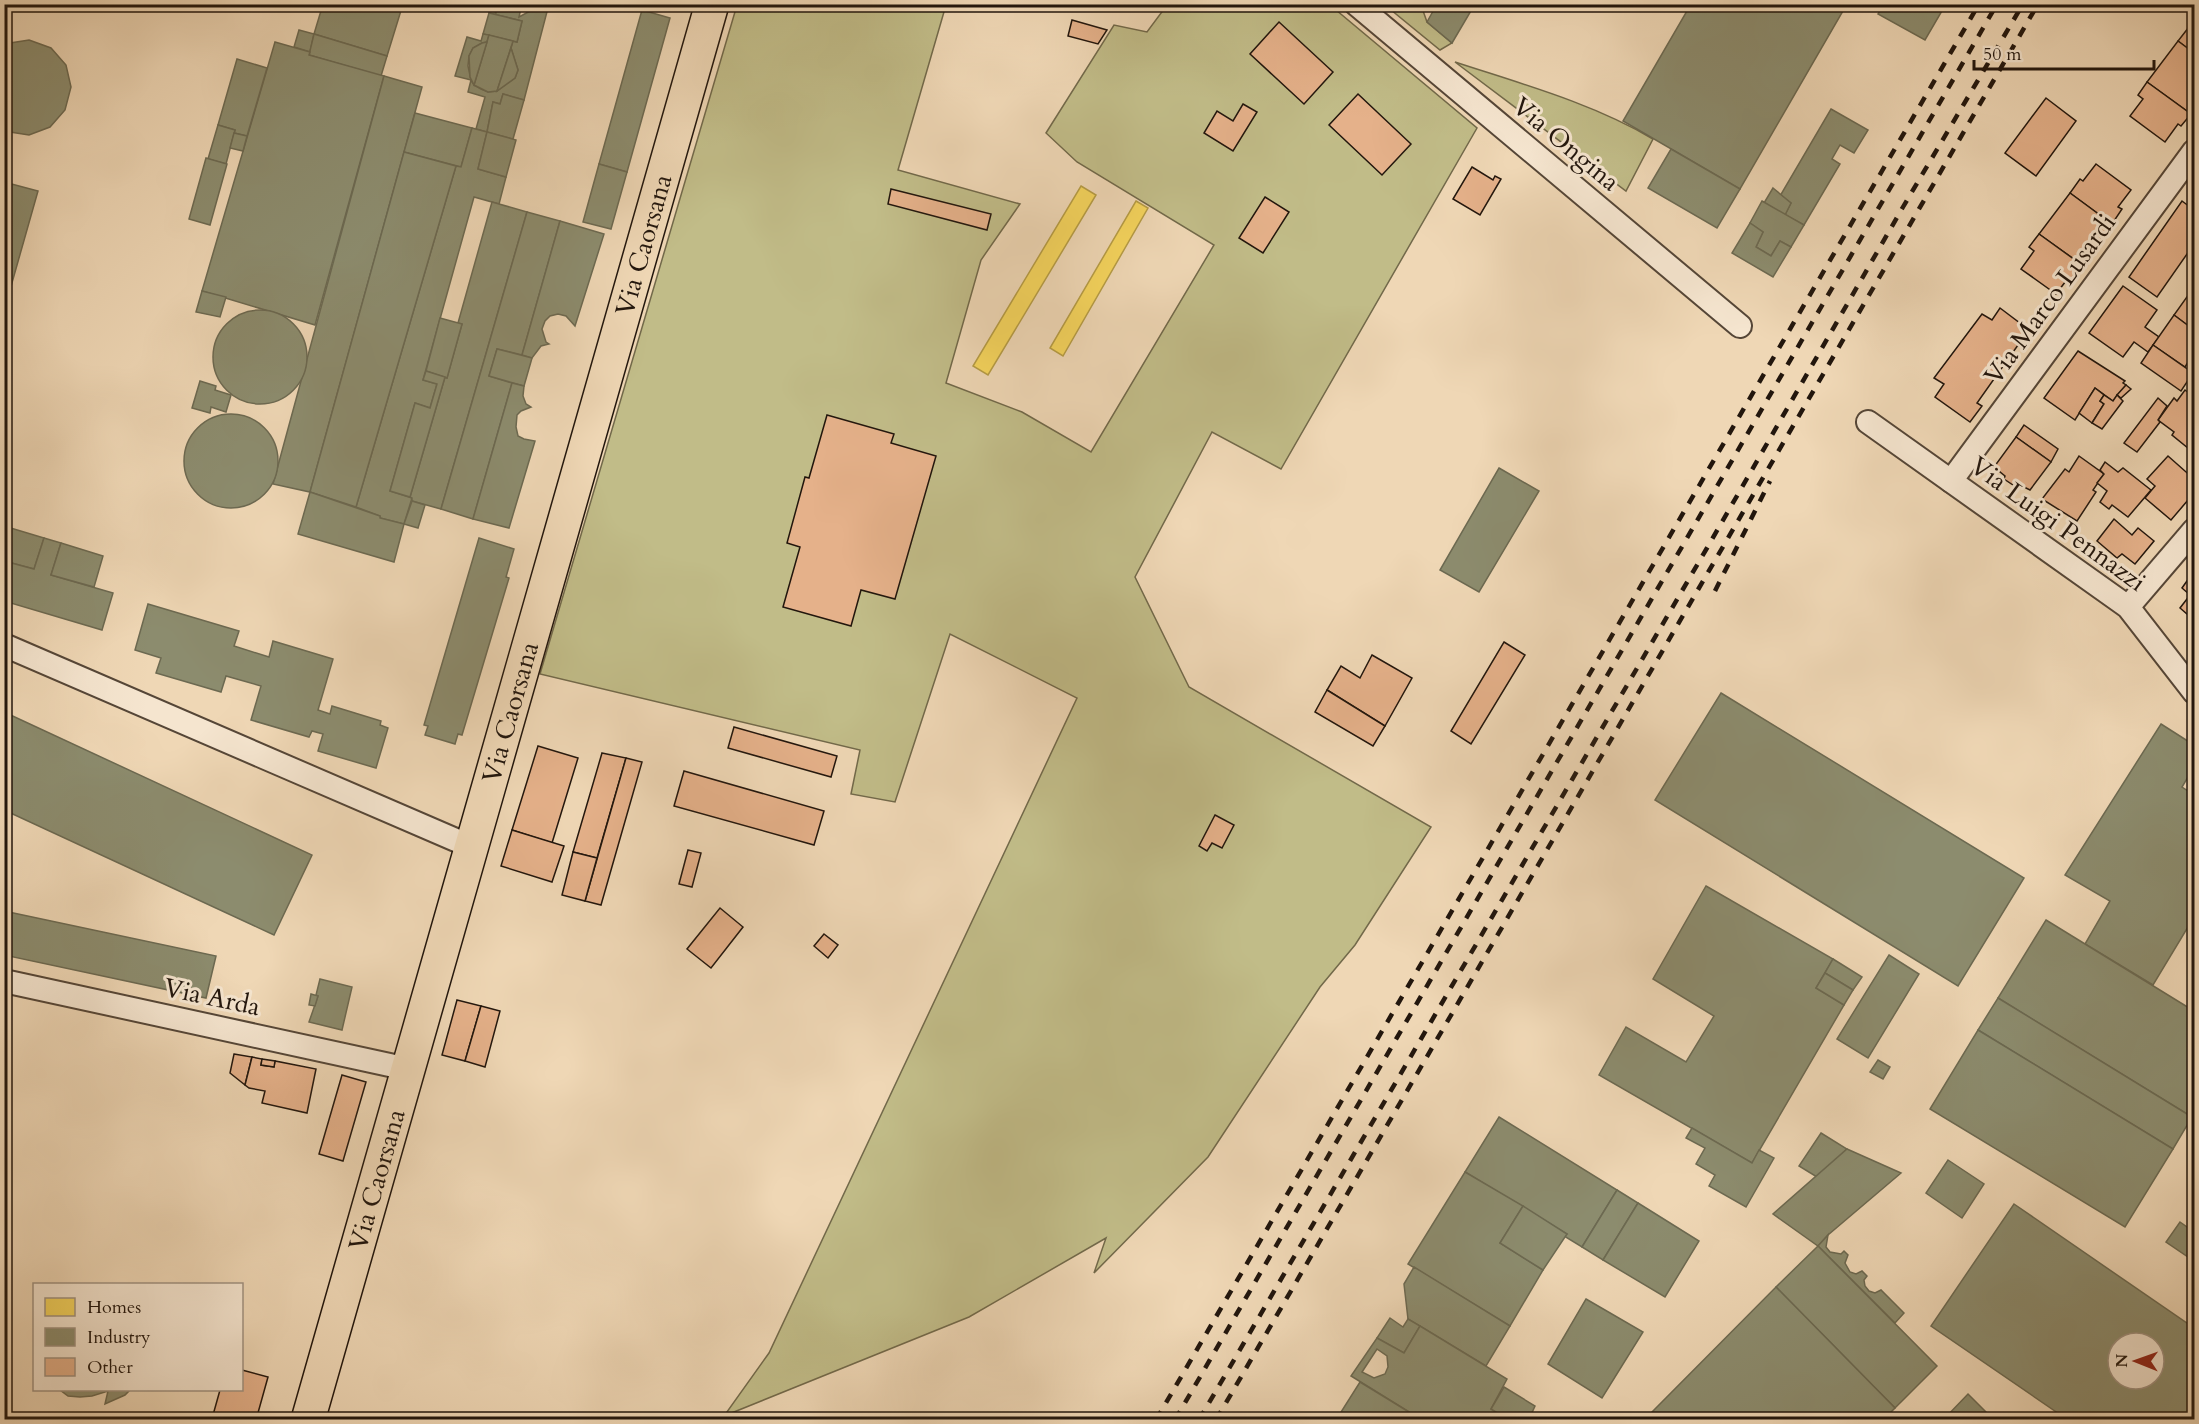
<svg xmlns="http://www.w3.org/2000/svg" width="2199" height="1424" viewBox="0 0 2199 1424" font-family="Cardo,serif">
  <style>
    .green { fill: #c1bc88; stroke: #72694a; stroke-width: 1.5 }
    .homes { fill: #f6d55c; stroke: #b69c44; stroke-width: 1.5 }
    .industry { fill: #8c8c6e; stroke: #6c6951; stroke-width: 1.5; fill-rule: evenodd }
    .building { fill: #e5b18a; stroke: #22160d; stroke-width: 1.5 }
    .lines { fill: none; stroke-linecap: round; stroke-linejoin: round }
    .street-casing { stroke: #554637; stroke-width: 26 }
    .primary-casing { stroke: #22160d; stroke-width: 36 }
    .street { stroke: #f5e5cf; stroke-width: 22 }
    .primary { stroke: #efd7b5; stroke-width: 33 }
    .rail { stroke: #22160d; stroke-width: 4.5; stroke-dasharray: 10 10; stroke-linecap: butt }
    .labels { text-anchor: middle; dominant-baseline: central; stroke-width: 6; stroke-linejoin: round; paint-order: stroke }
    .street-label { font-size: 26px; fill: #22160d; stroke: #f5e5cf }
  </style>
  <rect width="100%" height="100%" fill="#efd7b5"/>
  <filter id="stains"><feTurbulence type="fractalNoise" baseFrequency=".00333" numOctaves="4"/><feColorMatrix values="0 0 0 0 .2 0 0 0 0 .09 0 0 0 0 .02 0 0 0 .5 -.17"/></filter>
  <radialGradient id="worn" r=".72"><stop offset=".6" stop-color="#630" stop-opacity="0"/><stop offset="1" stop-color="#630" stop-opacity=".3"/></radialGradient>
  <!-- green -->
  <g class="green">
    <polygon points="737,5 946,5 898,170 1020,204 981,260 946,383 1022,412 1091,452 1214,245 1077,162 1046,133 1114,25 1147,32 1167,5 1330,5 1477,128 1281,469 1212,432 1135,577 1189,687 1431,827 1355,945 1320,987 1208,1157 1094,1273 1106,1238 969,1317 724,1416 769,1353 1077,698 950,634 895,802 851,794 860,750 540,674"/>
    <polygon points="1385,5 1421,5 1427,22 1452,43 1440,50"/>
    <path d="M1455,62c67,22 137,41 198,77l-27,52z"/>
  </g>
  <!-- homes -->
  <g class="homes">
    <polygon points="1081,186 1096,195 988,375 973,366"/>
    <polygon points="1136,201 1148,208 1063,356 1050,348"/>
  </g>
  <!-- industry -->
  <g class="industry">
    <polygon points="323,4 403,4 387,56 314,34"/>
    <polygon points="490,4 496,13 498,4 522,4 519,17 534,9 536,4 549,4 524,100 503,94 500,104 493,102 487,132 476,129 485,97 468,92 471,80 474,85 481,89 488,92 497,91 515,78 518,70 511,48 513,41 517,42 522,21 489,13 490,9 476,5"/>
    <polygon points="1437,4 1475,4 1452,43 1427,22"/>
    <polygon points="1691,4 1847,4 1740,189 1623,121"/>
    <polygon points="1884,4 1946,4 1925,40 1878,14"/>
    <polygon points="642,10 670,18 627,172 599,164"/>
    <polygon points="489,13 522,21 517,42 483,34"/>
    <polygon points="299,30 314,34 310,52 294,47"/>
    <polygon points="314,34 387,56 381,76 309,55"/>
    <polygon points="483,34 489,35 487,42 482,43 473,48 469,56 468,66 471,80 455,76 467,37 481,41"/>
    <polygon points="489,35 513,41 497,91 488,92 474,85"/>
    <polygon points="29,40 51,48 66,65 71,87 65,110 50,127 29,135 4,131 4,44"/>
    <polygon points="275,42 310,52 309,55 384,76 315,325 202,291"/>
    <polygon points="487,42 474,85 470,77 469,56 473,48 482,43"/>
    <polygon points="511,48 518,70 515,78 497,91"/>
    <polygon points="237,59 267,68 247,136 234,133 235,130 218,125"/>
    <polygon points="384,76 422,87 310,492 273,484"/>
    <polygon points="503,94 524,100 513,139 487,132 493,102 500,104"/>
    <polygon points="1831,109 1868,130 1854,153 1840,145 1832,159 1840,164 1804,225 1785,215 1791,203 1780,196"/>
    <polygon points="415,113 472,128 461,167 404,152"/>
    <polygon points="218,125 235,130 226,164 208,159"/>
    <polygon points="472,128 487,132 478,169 506,177 499,204 474,197 423,380 437,384 430,408 415,403 390,491 412,498 404,524 380,518 380,516 356,507 456,166 461,167"/>
    <polygon points="487,132 516,140 506,177 478,169"/>
    <polygon points="234,133 247,136 243,151 230,148"/>
    <polygon points="1671,149 1740,189 1717,228 1648,188"/>
    <polygon points="404,152 456,166 356,507 310,492"/>
    <polygon points="206,158 227,164 210,225 189,219"/>
    <polygon points="599,164 627,172 611,229 583,222"/>
    <polygon points="4,182 38,191 4,311"/>
    <polygon points="1773,188 1791,203 1785,215 1764,203"/>
    <polygon points="1762,201 1804,225 1791,247 1780,241 1771,256 1756,247 1763,232 1750,223"/>
    <polygon points="492,202 527,212 441,509 412,501 412,498 410,497 445,377 447,378 462,324 458,323"/>
    <polygon points="527,212 560,221 522,355 497,349 489,376 512,383 473,519 441,509"/>
    <polygon points="560,221 604,234 575,326 566,316 558,314 550,316 545,321 542,329 546,342 549,344 541,346 532,358 522,355"/>
    <polygon points="1750,223 1763,232 1756,247 1771,256 1780,241 1791,247 1773,277 1732,253"/>
    <polygon points="202,291 226,297 220,317 196,312"/>
    <circle cx="260" cy="357" r="47"/>
    <polygon points="440,318 462,324 447,378 426,371"/>
    <polygon points="497,349 532,358 524,386 489,376"/>
    <polygon points="426,371 445,377 410,497 390,491 415,403 430,408 437,384 423,380"/>
    <polygon points="200,381 216,386 215,390 231,395 226,412 211,407 210,413 192,408"/>
    <polygon points="512,383 524,386 523,396 526,404 531,407 521,411 517,415 516,427 518,436 524,439 535,441 509,528 473,519"/>
    <circle cx="231" cy="461" r="47"/>
    <polygon points="1499,468 1539,491 1479,592 1440,570"/>
    <polygon points="310,492 380,516 380,518 404,524 394,562 298,534"/>
    <polygon points="412,501 425,505 418,528 404,524"/>
    <polygon points="4,526 44,538 34,569 4,561"/>
    <polygon points="44,538 61,543 51,575 113,593 102,630 4,601 4,561 34,569"/>
    <polygon points="479,538 514,549 506,577 509,578 462,735 458,734 455,744 425,735 428,726 424,725"/>
    <polygon points="61,543 103,556 94,587 51,575"/>
    <polygon points="148,604 239,631 234,646 269,657 273,641 333,659 318,710 330,714 332,706 381,721 380,725 388,728 376,768 318,751 323,734 312,731 309,737 251,720 261,686 226,676 221,692 156,673 161,658 135,650"/>
    <polygon points="1721,693 2024,878 1958,986 1655,800"/>
    <polygon points="4,712 312,855 274,935 4,810"/>
    <polygon points="2161,724 2194,745 2194,767 2182,787 2194,795 2194,917 2153,985 2085,944 2110,901 2065,875"/>
    <polygon points="1706,886 1833,959 1816,988 1844,1005 1752,1163 1599,1075 1626,1027 1686,1062 1714,1016 1653,979"/>
    <polygon points="4,911 216,956 206,998 4,955"/>
    <polygon points="2046,920 2194,1011 2194,1114 2192,1117 1998,998"/>
    <polygon points="1889,955 1919,974 1868,1058 1837,1039"/>
    <polygon points="1833,959 1862,977 1853,990 1825,973"/>
    <polygon points="1825,973 1853,990 1844,1005 1816,988"/>
    <polygon points="320,979 352,987 342,1030 309,1022 318,996 316,995"/>
    <polygon points="311,994 318,996 315,1006 309,1005"/>
    <polygon points="1998,998 2192,1117 2173,1149 1978,1030"/>
    <polygon points="1978,1030 2173,1149 2125,1227 1930,1109"/>
    <polygon points="1878,1060 1890,1067 1883,1079 1870,1072"/>
    <polygon points="1499,1117 1617,1190 1582,1247 1564,1236 1567,1234 1465,1172"/>
    <polygon points="1692,1128 1752,1163 1759,1150 1774,1158 1746,1207 1709,1186 1715,1175 1696,1164 1705,1148 1686,1138"/>
    <polygon points="1821,1133 1847,1149 1817,1177 1799,1166"/>
    <polygon points="1847,1149 1901,1173 1828,1235 1818,1246 1773,1214"/>
    <polygon points="1948,1160 1984,1184 1962,1218 1926,1193"/>
    <polygon points="1465,1172 1523,1206 1500,1243 1543,1270 1510,1326 1408,1264"/>
    <polygon points="1617,1190 1638,1203 1603,1260 1582,1247"/>
    <polygon points="1638,1203 1699,1241 1665,1297 1603,1260"/>
    <path d="M2014,1204l180,124v92h-126l-137,-94zM2118,1343h36v36h-36z"/>
    <polygon points="1523,1206 1567,1234 1543,1270 1500,1243"/>
    <polygon points="2180,1222 2194,1232 2194,1261 2166,1242"/>
    <polygon points="1828,1235 1826,1247 1830,1252 1841,1254 1844,1251 1848,1255 1845,1263 1850,1272 1856,1274 1862,1271 1867,1276 1864,1280 1865,1286 1869,1291 1875,1293 1881,1290 1904,1313 1895,1323 1818,1246"/>
    <polygon points="1818,1246 1937,1366 1895,1408 1776,1287"/>
    <polygon points="1414,1267 1510,1326 1486,1366 1408,1319 1404,1284"/>
    <polygon points="1776,1287 1895,1408 1883,1420 1658,1420 1651,1413"/>
    <polygon points="1586,1299 1643,1332 1602,1398 1548,1364"/>
    <polygon points="1390,1318 1403,1327 1408,1319 1420,1326 1404,1353 1377,1338"/>
    <path d="M1420,1326l87,53 -16,30 18,11h-87l-71,-44 26,-38 27,15zM1377,1349l10,7 1,11 -3,7 -11,4 -12,-6z"/>
    <polygon points="1360,1382 1422,1420 1336,1420"/>
    <polygon points="1504,1387 1535,1406 1530,1417 1533,1420 1509,1420 1491,1409"/>
    <polygon points="60,1390 130,1390 125,1395 105,1404 108,1391 92,1396 80,1397 68,1396"/>
    <polygon points="1968,1394 1994,1420 1943,1420"/>
  </g>
  <!-- building -->
  <g class="building">
    <polygon points="1072,20 1107,30 1098,44 1068,36"/>
    <polygon points="1279,22 1333,72 1304,104 1250,54"/>
    <polygon points="2189,27 2192,30 2194,27 2194,53 2178,41"/>
    <polygon points="2178,41 2194,53 2194,108 2191,114 2147,82"/>
    <polygon points="2147,82 2191,114 2181,126 2178,124 2165,142 2130,116 2143,99 2138,95"/>
    <polygon points="1358,94 1411,144 1382,175 1329,125"/>
    <polygon points="2046,98 2076,121 2036,176 2005,153"/>
    <polygon points="1243,104 1257,112 1233,151 1204,133 1217,111 1233,121"/>
    <polygon points="2096,164 2131,190 2118,207 2122,209 2112,224 2070,193 2080,179 2083,181"/>
    <polygon points="1472,167 1493,180 1495,176 1501,179 1480,215 1453,199"/>
    <polygon points="891,189 991,214 987,230 888,204"/>
    <polygon points="2070,193 2112,224 2082,265 2039,234"/>
    <polygon points="1265,197 1289,212 1263,253 1239,238"/>
    <polygon points="2182,201 2194,210 2194,244 2157,297 2129,277"/>
    <polygon points="2039,234 2082,265 2071,279 2069,277 2056,294 2021,269 2034,251 2029,247"/>
    <polygon points="2123,286 2157,310 2145,327 2159,337 2148,352 2134,342 2123,357 2089,333"/>
    <polygon points="2194,287 2194,330 2174,315"/>
    <polygon points="2000,308 2033,333 2023,348 2018,345 1977,403 1982,406 1970,422 1935,397 1944,384 1934,378 1982,314 1992,320"/>
    <polygon points="2174,315 2194,330 2194,353 2185,367 2153,345"/>
    <polygon points="2153,345 2193,373 2181,391 2141,363"/>
    <polygon points="2078,351 2125,381 2123,383 2126,385 2113,401 2095,388 2075,420 2044,398"/>
    <polygon points="2126,385 2131,389 2121,398 2117,395"/>
    <polygon points="2095,388 2104,395 2100,401 2104,404 2092,423 2079,413"/>
    <polygon points="2185,390 2194,397 2194,453 2172,435 2174,432 2158,420 2174,398 2177,401"/>
    <polygon points="2104,395 2113,401 2117,395 2123,401 2102,429 2092,423 2104,404 2100,401"/>
    <polygon points="2158,398 2167,406 2158,420 2160,422 2137,452 2124,443"/>
    <polygon points="827,415 894,434 891,443 936,456 895,599 861,590 851,626 783,607 800,547 787,543 805,477 809,478"/>
    <polygon points="2024,425 2058,449 2051,462 2016,437"/>
    <polygon points="2016,437 2051,462 2030,490 2018,484 2016,487 2004,479 2005,476 1994,467"/>
    <polygon points="2079,456 2104,474 2093,490 2096,492 2077,521 2042,499 2065,469 2069,472"/>
    <polygon points="2168,456 2194,479 2194,493 2171,520 2145,498 2155,486 2147,479"/>
    <polygon points="2105,462 2118,472 2123,468 2151,490 2128,517 2112,505 2109,509 2100,502 2107,491 2097,483 2104,474 2100,470"/>
    <polygon points="2114,519 2132,535 2138,528 2154,541 2135,564 2122,554 2117,558 2097,541"/>
    <polygon points="2194,571 2194,590 2190,595 2182,588"/>
    <polygon points="2194,590 2194,620 2180,608"/>
    <polygon points="1504,642 1525,655 1471,744 1451,731"/>
    <polygon points="1372,655 1412,678 1385,726 1327,690 1341,666 1360,678"/>
    <polygon points="1327,690 1385,726 1373,746 1315,712"/>
    <polygon points="734,727 837,756 831,777 728,748"/>
    <polygon points="538,746 578,758 552,843 512,830"/>
    <polygon points="602,753 626,758 597,858 573,852"/>
    <polygon points="626,758 642,762 601,905 585,901"/>
    <polygon points="684,771 824,811 814,845 674,806"/>
    <polygon points="1215,815 1234,825 1222,848 1212,843 1207,851 1199,846"/>
    <polygon points="512,830 564,846 552,882 501,866"/>
    <polygon points="688,850 701,853 692,887 679,884"/>
    <polygon points="573,852 597,858 585,901 562,895"/>
    <polygon points="720,908 743,927 711,968 687,949"/>
    <polygon points="824,934 838,945 828,958 814,946"/>
    <polygon points="457,1000 481,1006 465,1061 442,1055"/>
    <polygon points="481,1006 500,1011 485,1067 465,1061"/>
    <polygon points="234,1054 252,1057 245,1085 230,1073"/>
    <polygon points="252,1057 262,1059 261,1065 274,1067 275,1061 316,1069 307,1113 262,1103 265,1091 249,1088 245,1085"/>
    <polygon points="262,1059 275,1061 274,1067 261,1065"/>
    <polygon points="342,1075 366,1082 343,1161 319,1154"/>
    <polygon points="242,1370 268,1377 256,1420 230,1420 213,1415 220,1390 242,1390"/>
  </g>
  <g class="lines">
    <!-- street casing -->
    <g class="street-casing">
      <g id="street">
        <polyline points="1356,4 1740,326"/>
        <polyline points="1868,422 2128,607 2194,692"/>
        <polyline points="1951,481 2194,151"/>
        <polyline points="2128,607 2194,530"/>
        <polyline points="4,645 472,847"/>
        <polyline points="4,981 408,1069"/>
      </g>
    </g>
    <!-- primary casing -->
    <g class="primary-casing">
      <g id="primary">
        <path id="s1" d="M308,1420l404,-1416"/>
      </g>
    </g>
    <!-- street -->
    <use href="#street" class="street"/>
    <!-- primary -->
    <use href="#primary" class="primary"/>
    <!-- rail -->
    <g class="rail">
      <polyline points="1715,591 1770,481"/>
      <polyline points="1156,1420 1979,4"/>
      <polyline points="1175,1420 1997,4"/>
      <polyline points="1199,1420 1707,548 1903,207 2023,4"/>
      <polyline points="1216,1420 2038,4"/>
    </g>
  </g>
  <g class="labels">
    <!-- street labels -->
    <g class="street-label">
      <text transform="translate(1566 144) rotate(40)">Via Ongina</text>
      <text stroke="none"><textPath href="#s1" startOffset="1222">Via Caorsana</textPath></text>
      <text transform="translate(2050 299) rotate(-54)">Via Marco Lusardi</text>
      <text transform="translate(2058 524) rotate(36)">Via Luigi Pennazzi</text>
      <text stroke="none"><textPath href="#s1" startOffset="736">Via Caorsana</textPath></text>
      <text transform="translate(212 997) rotate(12)">Via Arda</text>
      <text stroke="none"><textPath href="#s1" startOffset="250">Via Caorsana</textPath></text>
    </g>
  </g>
  <!-- margin -->
  <rect width="2199" height="1424" fill="none" stroke="#efd7b5" stroke-width="24"/>
  <rect x="6" y="6" width="2187" height="1412" fill="none" stroke="#22160d" stroke-width="3"/>
  <rect x="12" y="12" width="2175" height="1400" fill="none" stroke="#22160d" stroke-width="1.5"/>
  <!-- legend -->
  <rect x="33" y="1283" width="210" height="108" fill="#f5e5cf" stroke="#a19281" stroke-width="1.5"/>
  <rect x="45" y="1298" width="30" height="18" fill="#f6d55c" stroke="#a19281" stroke-width="1.5"/>
  <text x="87" y="1313" font-size="18" fill="#22160d">Homes</text>
  <rect x="45" y="1328" width="30" height="18" fill="#8c8c6e" stroke="#a19281" stroke-width="1.5"/>
  <text x="87" y="1343" font-size="18" fill="#22160d">Industry</text>
  <rect x="45" y="1358" width="30" height="18" fill="#e5b18a" stroke="#a19281" stroke-width="1.5"/>
  <text x="87" y="1373" font-size="18" fill="#22160d">Other</text>
  <!-- north arrow -->
  <g transform="translate(2136 1361) rotate(271)"><circle r="28" fill="#f5e5cf" stroke="#a19281" stroke-width="1.5"/>
  <path d="M0-4.5L10 22L0 15L-10 22Z" fill="#8f2418"/>
  <text y="-9" font-size="16" font-weight="bold" text-anchor="middle" fill="#22160d">N</text>
  </g>
  <!-- scale -->
  <path d="M1974 60v9h180v-9" fill="none" stroke="#22160d" stroke-width="3"/>
  <text x="1983" y="60" font-size="18" fill="#22160d" stroke="#f5e5cf" stroke-width="4.5" paint-order="stroke">50 m</text>
  <rect width="100%" height="100%" filter="url(#stains)"/>
  <rect width="100%" height="100%" fill="url(#worn)"/>
</svg>
